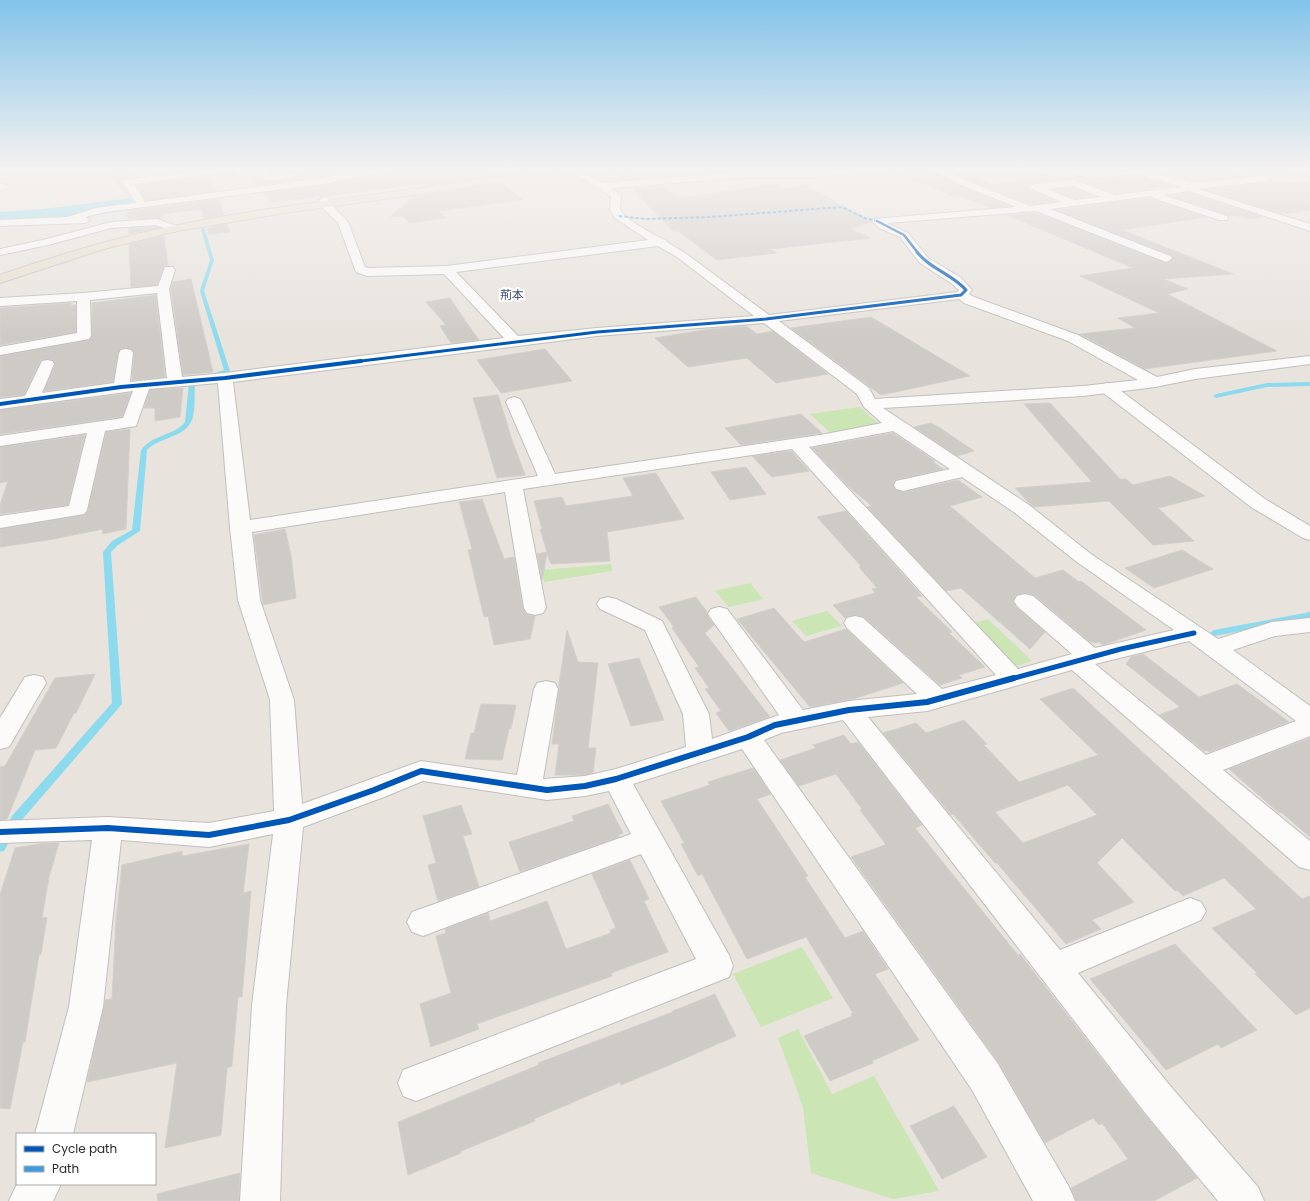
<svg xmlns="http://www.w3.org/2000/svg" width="1310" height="1201" viewBox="0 0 1310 1201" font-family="Poppins,'Noto Sans JP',sans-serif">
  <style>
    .green { fill: #cbe5b4 }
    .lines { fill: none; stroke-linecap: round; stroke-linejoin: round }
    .stream { fill: #8cdaee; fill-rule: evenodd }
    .river { fill: #8cdaee; fill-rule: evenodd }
    .building { fill: #cecbc7; stroke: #d3cfca; fill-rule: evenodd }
    .street-casing { stroke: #c1bfbf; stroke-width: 2 }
    .secondary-casing { stroke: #c1bfbf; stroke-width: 2 }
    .primary-casing { stroke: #c4c2c0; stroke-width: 2 }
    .street { fill: #fcfbfa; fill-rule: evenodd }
    .secondary { fill: #fcfbfa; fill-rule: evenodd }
    .primary { fill: #e7e0d1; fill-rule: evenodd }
    .quiet { stroke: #3d9ce1; stroke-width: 2; stroke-dasharray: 3.5 2; stroke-linecap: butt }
    .cycleway-far4-casing { stroke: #fff; stroke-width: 3.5 }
    .cycleway-far3-casing { stroke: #fff; stroke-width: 4.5 }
    .cycleway-far2-casing { stroke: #fff; stroke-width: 6 }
    .cycleway-far1-casing { stroke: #fff; stroke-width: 8 }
    .cycleway-casing { stroke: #fff; stroke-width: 9 }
    .cycleway-far4 { stroke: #0057b8; stroke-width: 2.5 }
    .cycleway-far3 { stroke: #0057b8; stroke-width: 3 }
    .cycleway-far2 { stroke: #0057b8; stroke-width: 4 }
    .cycleway-far1 { stroke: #0057b8; stroke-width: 5 }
    .cycleway { stroke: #0057b8; stroke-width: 6 }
    .labels { text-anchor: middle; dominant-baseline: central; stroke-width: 4; stroke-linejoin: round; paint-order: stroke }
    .far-quarter-label { font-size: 12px; fill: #46537c; stroke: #fff }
  </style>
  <rect width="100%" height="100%" fill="#e8e3dd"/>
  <!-- green -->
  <g class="green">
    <polygon points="1238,168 1310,168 1310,174 1268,178"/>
    <polygon points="860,407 880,425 832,434 810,414"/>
    <polygon points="611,564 612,571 544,582 542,570"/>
    <polygon points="750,583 763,599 729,607 715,591"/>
    <polygon points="827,611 842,626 806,636 792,621"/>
    <polygon points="988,619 1032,661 1013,667 970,624"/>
    <polygon points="802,947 833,998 761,1027 733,974"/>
    <polygon points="798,1029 832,1094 874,1076 939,1191 893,1199 811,1173 803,1107 778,1038"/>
  </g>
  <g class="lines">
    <!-- stream -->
    <g class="stream">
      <polygon points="203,228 205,229 214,260 204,291 230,371 226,374 213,377 211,376 211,374 224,370 200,291 210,260 201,229"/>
      <path d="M196,379l5,1 -6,5c-1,10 1,28 -4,37 -8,16 -32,15 -44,28l-7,81 -22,14 -7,7 11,152 -102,118 -16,29 -4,1v-14l12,-22 100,-113 -9,-151 9,-11 20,-11 9,-80c12,-16 33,-14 44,-28l4,-38z"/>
      <polygon points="1310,382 1310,386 1267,387 1216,398 1213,396 1216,394 1267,383"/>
      <polygon points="1310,612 1310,618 1214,636 1210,633 1214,630"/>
    </g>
    <!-- river -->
    <polygon class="river" points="155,195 162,197 165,201 162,205 43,223 0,226 0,212 43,209"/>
  </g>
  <!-- building -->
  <g class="building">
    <polygon points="102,168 127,168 134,175 172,170 174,172 124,179 122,183 133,201"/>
    <polygon points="265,168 367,168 323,177 257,185 251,177 260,177 264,181 268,182 293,179 299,176 293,171 271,173"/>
    <polygon points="396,168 440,168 441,172 445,168 485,168 494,175 425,186 428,183 272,202 264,193 323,185 391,172"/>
    <polygon points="613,168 631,168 647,178 624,180"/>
    <polygon points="894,168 928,168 958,185 1010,206 990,208 962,196 956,197 892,171"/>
    <polygon points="944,168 959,170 993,185 1015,182 1016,172 1102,178 1137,176 1174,186 1115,193 1075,179 1035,183 1029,187 1031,190 1056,201 1030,204 966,179"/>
    <polygon points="1143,168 1226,168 1251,176 1191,181"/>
    <polygon points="210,176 215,191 146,200 136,185"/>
    <polygon points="1269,181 1278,184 1310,181 1310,210 1283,214 1205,190"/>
    <polygon points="502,183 522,200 439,211 446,218 409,223 402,216 390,217 413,197"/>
    <polygon points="779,185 784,189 805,185 871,222 850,229 871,238 770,249 776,253 717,260 678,231 673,231 632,188 660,186 680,198 764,186"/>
    <polygon points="1073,188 1095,196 1075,198 1053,190"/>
    <polygon points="1189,193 1263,217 1247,219 1235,215 1229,216 1169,196"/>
    <polygon points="1150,198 1206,217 1122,230 1233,274 1163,279 1188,289 1167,294 1277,351 1145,369 1080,334 1135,328 1118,318 1159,313 1080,276 1133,268 1007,215 1036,213 1167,263 1173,259 1171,255 1056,210"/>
    <polygon points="218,199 224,215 204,218 202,209 161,214 162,219 157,218 128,219 128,211"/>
    <polygon points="227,224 230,232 209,234 207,228"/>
    <polygon points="156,227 159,228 129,234 129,228"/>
    <polygon points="164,236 168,266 164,266 157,285 131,287 129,244"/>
    <polygon points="191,279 213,372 183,375 171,289 173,282"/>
    <polygon points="156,295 165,377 132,380 134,353 131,349 126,348 121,349 118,353 113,382 44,391 55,365 53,360 47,359 41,360 24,395 0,397 0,356 89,340 92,336 92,303"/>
    <polygon points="450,298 466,322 479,340 451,343 440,326 446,325 426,302"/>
    <polygon points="71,303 71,305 76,305 76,332 0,345 0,308"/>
    <polygon points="871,317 970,376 881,395 791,328"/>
    <polygon points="746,326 757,334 773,331 828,374 776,383 747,358 688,367 655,338 710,329"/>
    <polygon points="545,349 572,381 501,393 477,360"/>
    <polygon points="183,388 180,417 155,421 155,408 144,408 150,390"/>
    <polygon points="131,393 122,417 0,434 0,410"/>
    <polygon points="498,395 512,440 525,475 497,478 473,398"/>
    <polygon points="1050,403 1120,479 1126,479 1133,485 1170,476 1205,496 1158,508 1194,541 1153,545 1109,501 1034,507 1030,504 1015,488 1092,482 1024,404"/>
    <polygon points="801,414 822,433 741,445 725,428"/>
    <polygon points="931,423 940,428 974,451 957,456 914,427"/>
    <polygon points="130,429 126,529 102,534 103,529 48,540 0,547 0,529 85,515 88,510 106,432"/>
    <polygon points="893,433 935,461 933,462 943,469 896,480 893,484 896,490 903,492 958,480 982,497 950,506 1035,578 1063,570 1079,582 1081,581 1146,630 1103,645 1099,642 1094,643 1089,641 1034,595 1025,593 1016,595 1013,602 1016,607 1045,632 1030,649 961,588 946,591 867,507 872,506 848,486 812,448"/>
    <polygon points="85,435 68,505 0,514 0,505 8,481 0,483 0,447"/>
    <polygon points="791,451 809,471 772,477 752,456"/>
    <polygon points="746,467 766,494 730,500 711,472"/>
    <polygon points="656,473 684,519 607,532 610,561 551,564 547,554 542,580 537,554 547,552 540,529 542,529 534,501 562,497 566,506 633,496 623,478"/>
    <polygon points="482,499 504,559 514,557 523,609 527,614 535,616 530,639 494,645 488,616 484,617 468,550 472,549 459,502"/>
    <polygon points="846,511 922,596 916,597 952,632 949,633 985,667 959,675 962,678 940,685 864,617 855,615 845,618 833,605 875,593 872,589 877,588 859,567 861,566 817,517"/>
    <polygon points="285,529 291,555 296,598 263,605 254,535"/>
    <polygon points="1182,550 1213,569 1154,588 1125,568"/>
    <polygon points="696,597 707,612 707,615 714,625 705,633 770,717 729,731 716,713 721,711 705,689 709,688 695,668 699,667 672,628 674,627 659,607"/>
    <polygon points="774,608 804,642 846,629 903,683 853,699 810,707 737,619"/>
    <polygon points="567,630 578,662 598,663 588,748 596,748 593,773 585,775 555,775 559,744 552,744 559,689 559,684"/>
    <polygon points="1143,654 1199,697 1237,684 1289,722 1209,752 1207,750 1204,751 1159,715 1180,707 1126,664 1131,657"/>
    <polygon points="639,658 664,720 631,726 608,664"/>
    <polygon points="95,674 76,713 74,713 56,748 35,750 7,819 0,820 0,767 5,766 55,678"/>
    <path d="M1073,688l229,211 8,-3v112l-14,7 -41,-41 2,-1 -45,-45 44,-19 -32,-31 -41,18 -6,-6 -2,1 -53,-53 -25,25 37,39 -42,18 9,9 -35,15 -69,-81h-2l-42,-49 -2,1 -68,-82 33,-10 10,10 38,-13 23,24 -3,1 35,37 79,-27 -58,-56zM1068,785l29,30 -74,28 -28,-31z"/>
    <polygon points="481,704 516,705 511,729 509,729 502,760 465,759 471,733 474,733"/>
    <polygon points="844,735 851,744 858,742 922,825 915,828 1018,955 1020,954 1145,1115 1197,1178 1154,1201 1076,1201 1071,1188 1128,1159 1102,1123 1099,1125 1093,1118 1045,1143 999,1063 851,857 885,845 885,843 860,810 862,809 836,774 799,786 780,760 816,748 813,745"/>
    <polygon points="1310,738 1310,837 1281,812 1279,813 1229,769"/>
    <polygon points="753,768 771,794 757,799 808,876 805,877 845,938 863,931 888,969 875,974 919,1040 872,1061 873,1063 830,1081 804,1036 852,1016 851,1014 853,1013 806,937 747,959 702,874 698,876 681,844 684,843 661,801 710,785 708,782"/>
    <polygon points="608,804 623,833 618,835 619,837 520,872 509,842 574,821 572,816"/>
    <polygon points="461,805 472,834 463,836 479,887 438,901 428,865 436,863 423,816"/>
    <polygon points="45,843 59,843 49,877 42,918 47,917 41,954 39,955 25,1042 23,1042 10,1109 0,1108 0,895 15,848"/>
    <polygon points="249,844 243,893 251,891 242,997 238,997 232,1066 227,1068 221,1135 165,1148 177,1063 87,1082 105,1000 112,999 116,920 122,865 182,851 182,856"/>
    <polygon points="630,860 649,899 644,901 668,952 611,973 612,976 477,1024 479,1029 431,1047 420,1004 451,993 436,936 446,933 445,929 488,913 490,921 547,901 566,949 611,933 610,930 616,928 592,874"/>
    <polygon points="1175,944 1257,1030 1221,1048 1218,1044 1166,1070 1090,979"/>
    <polygon points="715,994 736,1036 667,1066 621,1085 620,1082 534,1119 535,1121 461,1151 461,1153 408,1175 398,1122 539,1065 538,1063 673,1012 673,1011"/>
    <polygon points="954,1106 987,1157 942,1179 910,1126"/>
    <polygon points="240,1173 239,1201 158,1201 157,1194"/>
  </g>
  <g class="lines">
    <!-- street casing -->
    <g class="street-casing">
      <g id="street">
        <polygon points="216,168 242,168 238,171 134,184 145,202 323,178 376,168 395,168 391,171 323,184 105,212 85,217 90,220 85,223 0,226 0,220 67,217 96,208 136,203 123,182 125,180"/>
        <path d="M558,168h15l31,15 144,-12h65l40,-3h40l-4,3 -76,6h-65l-136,11 9,8c0,5 -2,11 0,15 4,8 37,27 45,29l1,2 18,11 84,62 188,-23 2,-2 -8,-7 -31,-20 -20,-26 -21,-9 -7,-7 1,-2 143,-12 -57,-23 -30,-16h11l25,12 65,26 32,-4 -30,-13 -2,-2 5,-3 39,-4 41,15 67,-8 -45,-13 -35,3 -86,-6 -4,-3h45l45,3 21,-1 -1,-2h15l54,15 73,-7 5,3 -2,2 -69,8 112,35v7l-121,-40 -26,4 64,21 1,2 -1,2h-8l-66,-22 -2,-2 -101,13 120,47 2,2 -2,2 -4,2 -130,-51 -149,12 21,10 20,25 32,19 12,13 -3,4 5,3 104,38 79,42 38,-8 115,-13v8l-115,15 -40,8 -72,9 -200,12 146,97 62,49 127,85 54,-17 38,-4v14l-35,4 -42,14 77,56v30l-87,34 87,71v29l-11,-3 -227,-197 -145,41 -59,6 192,233 130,-52 11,4 5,9 -5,9 -123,53 94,115 86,99 6,14h-46l-72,-87 -303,-394 -62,13 -17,7 234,324 71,123 6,14h-42l-61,-111 -230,-341 -109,35 96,171 4,11 -4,11 -313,124 -13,-5 -5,-13 5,-13 293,-111 -55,-105 -218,82 -11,-4 -5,-10 5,-10 219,-78 -22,-43 -24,5 -38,4 -124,-19 -39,16 -81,30 -17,178 -6,196h-40l12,-196 21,-171 -64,13 -88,-7 -18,167 -30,127h-38l34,-127 23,-167 -92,3v-22l108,-4 101,6 65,-12 -4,-111 -32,-100 -8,-72 -12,-145 -69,6 -13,37 -31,5 -18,79 -3,4 -84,14v-12l69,-10 18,-73 -87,13v-10l123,-18 10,-27 -133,18v-10l25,-3 17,-35 5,-1 5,1 2,3 -12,29 72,-10 5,-30 2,-3 5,-1 5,1 2,3 -3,29 37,-4 -10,-85 -67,7 1,36 -2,3 -89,16v-8l77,-14v-32l-77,5v-8l83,-5 75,-7 7,-19h8l2,3 -6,19 13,88 43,-4 279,-35 -60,-64 -77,2 -11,-4 -18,-49 -16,-16 -3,-7 5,-3 4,1 3,6 17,18 17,45 4,1 78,-2 201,-26 -33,-22 -5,-8 1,-13 -24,-16zM1073,186l28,11 -26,3 -28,-11zM658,246l19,11 77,59 -157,12 -79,8 -62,-64zM959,299l5,4 104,38 70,39 -55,6 -208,13 -6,-11 -90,-67zM764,323l93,71 7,13 18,16 -56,11 -271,40 -33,-72 -2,-3 -6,-2 -6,2 -2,3 32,74 -288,44 -17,-138 364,-46zM893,431l57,38 -54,12 -2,4 2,4 7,2 59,-14 53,36 62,49 97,68 -79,18 -62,-52 -8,-2 -8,2 -3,5 3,5 55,48 -54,15 -209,-222zM792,449l204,226 -54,14 -79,-71 -8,-2 -8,2 -3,5 3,5 70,66 -68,7 -46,9 -76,-101 -8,-2 -8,2 -3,5 71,101 -67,24 -3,-25 -47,-93 -46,-22 -8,-2 -8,2 -3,5 3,5 45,21 38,84 3,33 -70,22 -31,7 -42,3 15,-90 -3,-6 -9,-2 -9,2 -3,6 -17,86 -96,-14 -119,43 -8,-104 -34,-100 -8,-68 253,-40 19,116 3,5 8,2 8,-2 3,-5 -23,-119zM1189,641l107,80 -90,34 -111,-91z"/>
        <polygon points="263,169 266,170 270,175 293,172 298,175 293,178 268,181 265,180 261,175 240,177 235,174 240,171"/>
        <polygon points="0,184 6,185 8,187 6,189 0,190"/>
        <polygon points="34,675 43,677 46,683 9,747 0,749 0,718 25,677"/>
        <polygon points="17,1184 61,1184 53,1201 9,1201"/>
      </g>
    </g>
    <!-- secondary casing -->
    <g class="secondary-casing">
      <g id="secondary">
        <polygon points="157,219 179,227 180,229 175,232 156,225 111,228 48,245 0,255 0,249 47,239 111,222"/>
        <polygon points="1107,383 1113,385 1265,499 1310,526 1310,540 1303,538 1251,507 1101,391 1099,388 1101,385"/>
      </g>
    </g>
    <!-- primary casing -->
    <g class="primary-casing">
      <path id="primary" d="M543,168h19l-4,3 -88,16 -178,25 -115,19 -73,18 -104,34v-8c58,-20 117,-38 178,-50 121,-25 244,-33 365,-57z"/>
    </g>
    <!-- street -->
    <use href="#street" class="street"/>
    <!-- secondary -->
    <use href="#secondary" class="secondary"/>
    <!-- primary -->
    <use href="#primary" class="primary"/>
    <!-- quiet -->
    <polyline class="quiet" points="619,216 645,219 710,217 842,207 865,218 877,221"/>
    <!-- cycleway-far4 casing -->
    <g class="cycleway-far4-casing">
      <polyline id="cycleway-far4" points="877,221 904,235 918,253"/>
    </g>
    <!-- cycleway-far3 casing -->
    <g class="cycleway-far3-casing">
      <path id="cycleway-far3" d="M353,362l244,-30 169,-13 195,-24 5,-5c-14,-16 -36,-21 -49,-38"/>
    </g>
    <!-- cycleway-far2 casing -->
    <g class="cycleway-far2-casing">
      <polyline id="cycleway-far2" points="0,404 121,387 225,378 361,361"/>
    </g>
    <!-- cycleway-far1 casing -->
    <g class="cycleway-far1-casing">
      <polyline id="cycleway-far1" points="1011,679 1121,649 1194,633"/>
    </g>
    <!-- cycleway casing -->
    <g class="cycleway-casing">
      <polyline id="cycleway" points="0,832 108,828 209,835 289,820 374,790 421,771 547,790 585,786 616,779 748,737 775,725 849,710 927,702 1014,678"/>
    </g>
    <!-- cycleway-far4 -->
    <use href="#cycleway-far4" class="cycleway-far4"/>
    <!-- cycleway-far3 -->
    <use href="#cycleway-far3" class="cycleway-far3"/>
    <!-- cycleway-far2 -->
    <use href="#cycleway-far2" class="cycleway-far2"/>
    <!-- cycleway-far1 -->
    <use href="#cycleway-far1" class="cycleway-far1"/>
    <!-- cycleway -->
    <use href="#cycleway" class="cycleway"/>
  </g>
  <!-- sky -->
  <linearGradient id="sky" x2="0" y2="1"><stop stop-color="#83c3ea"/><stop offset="0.5" stop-color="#f5f2f0"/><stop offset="1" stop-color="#f5f2f0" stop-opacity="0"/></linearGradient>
  <rect width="1310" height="336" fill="url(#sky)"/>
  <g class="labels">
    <!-- far-quarter labels -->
    <g class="far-quarter-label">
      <text x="512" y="294">荊本</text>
    </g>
  </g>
  <!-- legend -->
  <rect x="16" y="1133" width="140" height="52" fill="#ffffff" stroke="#a9a9a9"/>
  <rect x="24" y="1146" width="20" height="6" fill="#0057b8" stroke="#a9a9a9"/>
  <text x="52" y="1153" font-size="12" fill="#292929">Cycle path</text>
  <rect x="24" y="1166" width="20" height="6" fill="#3d9ce1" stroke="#a9a9a9"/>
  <text x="52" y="1173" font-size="12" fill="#292929">Path</text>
</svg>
